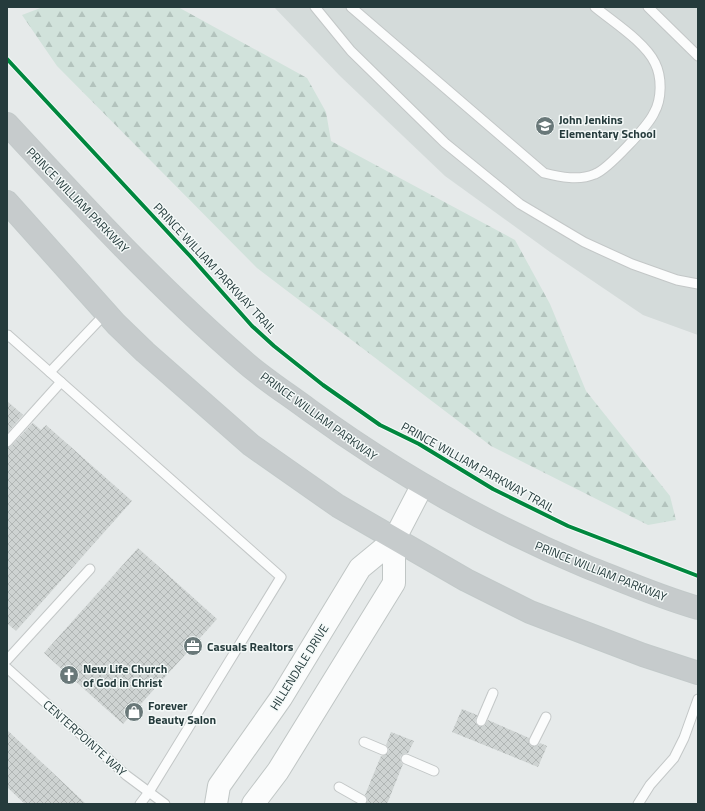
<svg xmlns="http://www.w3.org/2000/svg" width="705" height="811" viewBox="0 0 705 811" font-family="'Titillium Web',sans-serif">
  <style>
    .built { fill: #d4dbda }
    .forest { fill: url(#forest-firs) }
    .building { fill: url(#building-cross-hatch) }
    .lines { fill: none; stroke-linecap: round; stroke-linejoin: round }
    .service-casing { stroke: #c3c7c7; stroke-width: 11 }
    .secondary-casing { stroke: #c0c6c5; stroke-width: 24 }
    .trunk-casing { stroke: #c2c9c9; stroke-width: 24 }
    .service { stroke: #fbfcfc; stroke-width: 9 }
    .secondary { stroke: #fbfcfc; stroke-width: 22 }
    .trunk { stroke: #c6cbcc; stroke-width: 22 }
    .cycleway-casing { stroke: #f4f9f8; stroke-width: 6 }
    .cycleway { stroke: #00873e; stroke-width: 4 }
    .labels { text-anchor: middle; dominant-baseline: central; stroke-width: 3; stroke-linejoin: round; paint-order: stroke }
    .poi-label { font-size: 12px; font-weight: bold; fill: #253b3c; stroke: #f4f9f8; text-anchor: start }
    .street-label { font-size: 12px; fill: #253b3c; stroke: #f4f9f8 }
  </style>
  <defs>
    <pattern id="forest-firs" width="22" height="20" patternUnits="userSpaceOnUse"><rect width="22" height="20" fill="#d1e2db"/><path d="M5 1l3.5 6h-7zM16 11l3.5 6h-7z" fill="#b3c3bd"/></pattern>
    <pattern id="building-cross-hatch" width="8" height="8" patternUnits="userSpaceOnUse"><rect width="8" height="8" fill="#ced3d2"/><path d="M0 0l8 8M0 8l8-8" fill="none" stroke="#b1b6b5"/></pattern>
  </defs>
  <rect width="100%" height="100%" fill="#e6eaea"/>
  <!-- built -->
  <polygon class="built" points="274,7 698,7 698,335 643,315 550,252 445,176 340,76"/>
  <!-- forest -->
  <polygon class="forest" points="43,7 178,7 307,78 326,112 331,141 515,240 550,304 586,391 670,496 676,520 648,525 491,446 257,268 57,66 22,15"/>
  <!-- building -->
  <g class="building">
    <polygon points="7,401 23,415 7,433"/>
    <polygon points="33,423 41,430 46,425 132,501 16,631 7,623 7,448 11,446"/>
    <polygon points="138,548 217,619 123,724 44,653"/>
    <polygon points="462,709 477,715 475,722 478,726 484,726 488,720 529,738 529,744 532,746 537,746 540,743 547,746 538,767 452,732"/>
    <polygon points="7,730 21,743 86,804 25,804 7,787"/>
    <polygon points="391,732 414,741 408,753 403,754 400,757 401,762 403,764 387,804 366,804 368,800 365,795 381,756 388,753 389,749 386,745"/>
  </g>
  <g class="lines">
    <!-- service casing -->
    <g class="service-casing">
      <g id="service">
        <polyline points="315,7 351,51 445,143 520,204 584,242 632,264 677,280 698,284"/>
        <path d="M351,7l193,166c16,4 35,8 51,1 13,-5 53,-48 59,-61 8,-14 8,-36 1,-50 -10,-21 -42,-41 -60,-56"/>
        <polyline points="648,7 698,56"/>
        <polyline points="7,337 8,335 281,577 149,792 140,804"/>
        <polyline points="50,372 106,313"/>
        <polyline points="7,442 61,382"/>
        <polyline points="7,660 90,569"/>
        <polyline points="7,668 126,775 165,804"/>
        <polyline points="481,721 493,693"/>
        <polyline points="534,741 546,717"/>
        <polyline points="364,742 383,750"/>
        <polyline points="406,759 434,771"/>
        <polyline points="339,787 362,800"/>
        <polyline points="638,804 650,785 674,758 684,738 698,699"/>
      </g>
    </g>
    <!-- secondary casing -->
    <g class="secondary-casing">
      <g id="secondary">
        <polyline points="216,804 219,786 281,698 360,568 394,540 422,486"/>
        <polyline points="253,804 278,771 394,583 394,540"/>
      </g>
    </g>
    <!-- trunk casing -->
    <g class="trunk-casing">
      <g id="trunk">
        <path d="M7,124c77,83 154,166 240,240 20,17 42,31 62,46 88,64 176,114 276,156 38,15 74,31 113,42"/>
        <polyline points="7,202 116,324 145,352 251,445 338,506 466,580 530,612 643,655 698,673"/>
      </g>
    </g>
    <!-- service -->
    <use href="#service" class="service"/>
    <!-- secondary -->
    <use href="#secondary" class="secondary"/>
    <!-- trunk -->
    <use href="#trunk" class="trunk"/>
    <!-- cycleway casing -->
    <g class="cycleway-casing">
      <polyline id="cycleway" points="7,59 190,256 252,326 274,346 323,385 380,425 419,444 493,489 568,526 698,576"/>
    </g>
    <!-- cycleway -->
    <use href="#cycleway" class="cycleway"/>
  </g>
  <!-- icons -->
  <defs>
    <g id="school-disc" transform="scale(1)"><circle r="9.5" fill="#697879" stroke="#f4f9f8"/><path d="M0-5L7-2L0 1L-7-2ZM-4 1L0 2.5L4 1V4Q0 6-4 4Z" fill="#fff"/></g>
    <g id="office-disc" transform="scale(1)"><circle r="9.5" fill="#697879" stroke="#f4f9f8"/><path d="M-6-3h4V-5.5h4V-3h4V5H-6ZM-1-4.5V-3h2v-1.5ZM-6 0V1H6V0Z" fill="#fff"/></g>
    <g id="church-disc" transform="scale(1)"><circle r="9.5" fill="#697879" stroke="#f4f9f8"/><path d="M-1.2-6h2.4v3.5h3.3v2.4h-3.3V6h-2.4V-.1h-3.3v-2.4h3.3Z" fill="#fff"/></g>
    <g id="shop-disc" transform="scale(1)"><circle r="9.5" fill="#697879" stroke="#f4f9f8"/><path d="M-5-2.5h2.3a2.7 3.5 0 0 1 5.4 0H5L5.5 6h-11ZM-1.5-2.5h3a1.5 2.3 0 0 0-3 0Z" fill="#fff"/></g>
  </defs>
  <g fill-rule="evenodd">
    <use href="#school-disc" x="545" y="126"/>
    <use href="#office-disc" x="193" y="646"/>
    <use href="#church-disc" x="69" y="675"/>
    <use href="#shop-disc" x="134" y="712"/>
  </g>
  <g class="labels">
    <!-- poi labels -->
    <g class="poi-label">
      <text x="559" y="119">John Jenkins<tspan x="559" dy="14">Elementary School</tspan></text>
      <text x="207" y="646">Casuals Realtors</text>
      <text x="83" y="668">New Life Church<tspan x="83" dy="14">of God in Christ</tspan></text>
      <text x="148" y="705">Forever<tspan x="148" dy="14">Beauty Salon</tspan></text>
    </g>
    <!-- street labels -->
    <g class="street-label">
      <text transform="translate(78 200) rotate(46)">PRINCE WILLIAM PARKWAY</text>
      <text transform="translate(215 268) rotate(47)">PRINCE WILLIAM PARKWAY TRAIL</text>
      <text transform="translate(319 416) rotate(36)">PRINCE WILLIAM PARKWAY</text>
      <text transform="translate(478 467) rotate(29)">PRINCE WILLIAM PARKWAY TRAIL</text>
      <text transform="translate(601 571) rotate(22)">PRINCE WILLIAM PARKWAY</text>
      <text transform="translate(299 667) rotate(-58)">HILLENDALE DRIVE</text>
      <text transform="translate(85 738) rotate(42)">CENTERPOINTE WAY</text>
    </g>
  </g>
  <!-- border -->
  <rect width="705" height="811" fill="none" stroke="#253b3c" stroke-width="16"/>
</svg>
